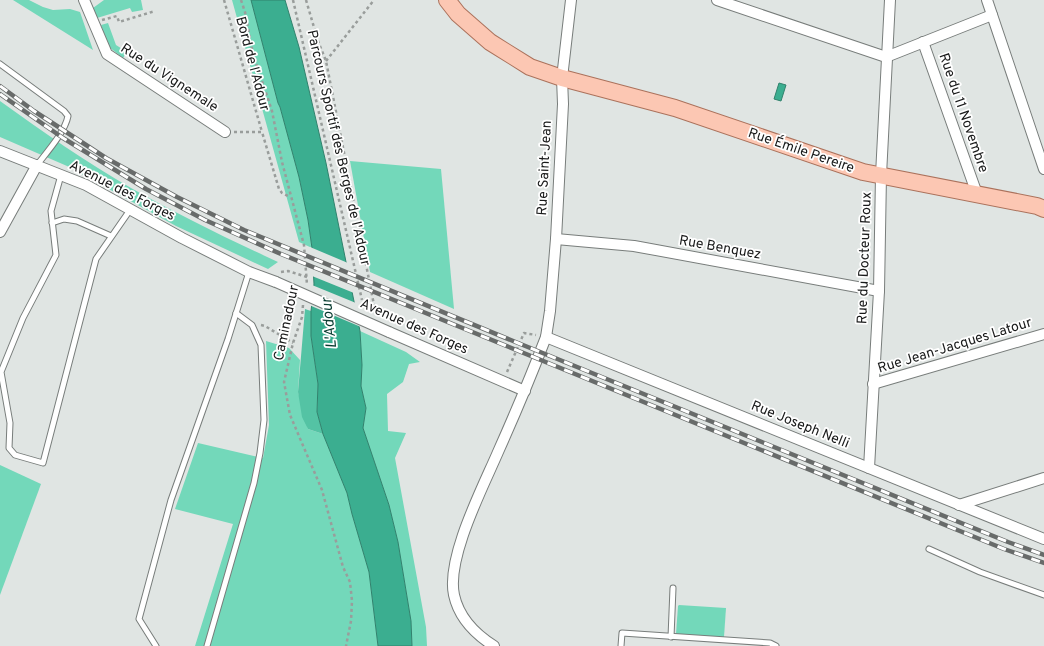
<svg xmlns="http://www.w3.org/2000/svg" width="1044" height="646" viewBox="0 0 1044 646" font-family="Overpass,sans-serif">
  <style>
    .green { fill: #73d8ba }
    .forest { fill: #54c3a4 }
    .water { fill: #3bae90; stroke: #31826d }
    .pier { fill: #e0e5e3 }
    .lines { fill: none; stroke-linecap: round; stroke-linejoin: round }
    .lane-casing { stroke: #787d7b; stroke-width: 7 }
    .street-casing { stroke: #787d7b; stroke-width: 12 }
    .primary-casing { stroke: #ab725c; stroke-width: 18 }
    .path { stroke: #999d9b; stroke-width: 2.5; stroke-dasharray: 3 3; stroke-linecap: butt }
    .lane { stroke: #fff; stroke-width: 5 }
    .street { stroke: #fff; stroke-width: 10 }
    .primary { stroke: #fcc7b3; stroke-width: 16 }
    .rail-casing { stroke: #686b6a; stroke-width: 4.5 }
    .rail { stroke: #fff; stroke-width: 3; stroke-dasharray: 9; stroke-linecap: butt }
    .street-bridge-casing { stroke: #787d7b; stroke-width: 12; stroke-linecap: butt }
    .street-bridge { stroke: #fff; stroke-width: 10 }
    .labels { text-anchor: middle; dominant-baseline: central; stroke-width: 3.5; stroke-linejoin: round; paint-order: stroke }
    .street-label { font-size: 14px; fill: #191a1a; stroke: #fff }
    .water-label { font-size: 15px; font-style: italic; fill: #093c30; stroke: #fff }
  </style>
  <rect width="100%" height="100%" fill="#e0e5e3"/>
  <!-- green -->
  <g class="green">
    <polygon points="13,0 29,0 43,7 53,10 70,9 80,12 93,50"/>
    <polygon points="104,0 141,0 143,10 132,12 130,8 97,18 93,8"/>
    <polygon points="232,0 251,0 278,103 280,107 299,177 308,220 312,248 299,242"/>
    <polygon points="108,23 116,45 127,52 123,58 109,47 101,25"/>
    <path d="M0,101c43,31 86,61 131,87 48,27 97,51 147,74l-10,7 -92,-43 -109,-60 -67,-29z"/>
    <polygon points="350,161 441,169 454,309 370,272"/>
    <polygon points="360,331 406,352 420,362 409,364 403,382 387,394 388,431 406,433 395,458 426,627 427,646 412,646 411,621 398,542 389,505 363,428 366,408 361,386 362,365"/>
    <polygon points="266,341 289,348 300,360 298,392 308,429 323,434 347,493 352,514 369,572 378,646 195,646 233,524 175,509 198,443 263,458 269,425"/>
    <polygon points="0,465 41,484 0,595"/>
    <polygon points="679,605 726,608 724,637 676,634 678,606"/>
  </g>
  <!-- forest -->
  <polygon class="forest" points="305,309 311,311 311,336 318,384 317,412 323,434 308,429 302,417 298,392"/>
  <!-- water -->
  <g class="water">
    <polygon points="251,0 285,0 299,47 326,163 360,331 362,365 361,386 366,408 363,428 389,505 398,542 411,621 412,646 378,646 369,572 352,514 347,493 323,434 317,412 318,384 311,336 311,311 314,284 312,248 308,220 299,177 280,107 278,103"/>
    <polygon points="779,83 786,85 781,101 774,99"/>
  </g>
  <!-- pier -->
  <g class="pier">
    <polygon points="310,247 348,263 354,293 312,276"/>
    <polygon points="312,285 356,303 361,327 309,305"/>
  </g>
  <g class="lines">
    <!-- lane casing -->
    <g class="lane-casing">
      <g id="lane">
        <path d="M0,64l64,47 4,5c-3,16 -21,36 -31,49"/>
        <polyline points="61,175 51,211 56,255 23,318 1,372 10,423 9,448 15,455 43,463 96,259 130,210"/>
        <polyline points="52,223 64,219 77,221 111,236"/>
        <polyline points="929,549 980,572 1044,595"/>
        <polyline points="671,637 673,588"/>
        <polyline points="156,646 139,619 171,500 228,339 249,272"/>
        <polyline points="207,646 254,483 260,453 264,420 261,345 252,325 236,313"/>
        <polyline points="621,646 622,633 770,643 776,646"/>
      </g>
    </g>
    <!-- street casing -->
    <g class="street-casing">
      <g id="street">
        <polyline points="84,0 107,54 225,132"/>
        <polyline points="717,0 886,57 992,15"/>
        <polyline points="987,0 1044,169"/>
        <polyline points="923,42 977,194"/>
        <polyline points="0,151 86,185 182,238 249,272 276,282"/>
        <polyline points="0,232 37,165"/>
        <polyline points="556,239 634,246 879,291"/>
        <polyline points="389,332 525,391"/>
        <polyline points="546,337 1044,539"/>
        <polyline points="873,384 1044,334"/>
        <polyline points="869,468 879,291 881,175 890,0"/>
        <polyline points="959,505 1044,478"/>
        <path d="M494,646c-19,-12 -35,-28 -40,-51 -8,-37 29,-108 44,-143 17,-38 33,-76 48,-115l4,-26 6,-72 7,-135 -1,-26 9,-78"/>
      </g>
    </g>
    <!-- primary casing -->
    <g class="primary-casing">
      <polyline id="primary" points="447,0 458,14 490,42 530,67 562,78 675,108 863,172 1037,206 1044,209"/>
    </g>
    <!-- path -->
    <g class="path">
      <polyline points="224,0 262,132"/>
      <polyline points="241,0 245,12 253,54 272,111 282,162 304,245 307,285"/>
      <polyline points="293,0 362,300"/>
      <polyline points="306,0 318,41 326,61 374,305 392,320"/>
      <polyline points="102,20 117,16 119,22 155,11"/>
      <polyline points="326,61 374,0"/>
      <polyline points="234,132 262,132 279,189 282,193 290,197"/>
      <polyline points="281,272 288,271 307,277"/>
      <polyline points="303,305 302,317 293,343 284,382 290,415 322,490 343,567 350,582 352,601 351,621 346,646"/>
      <polyline points="261,325 265,326 293,343"/>
      <polyline points="507,372 524,333 536,335"/>
    </g>
    <!-- lane -->
    <use href="#lane" class="lane"/>
    <!-- street -->
    <use href="#street" class="street"/>
    <!-- primary -->
    <use href="#primary" class="primary"/>
    <!-- rail casing -->
    <g class="rail-casing">
      <g id="rail">
        <polyline points="0,86 34,111 106,158 177,197 244,230 518,343 1008,542 1044,555"/>
        <polyline points="0,94 63,138 146,189 205,220 281,254 1004,549 1044,563"/>
      </g>
    </g>
    <!-- rail -->
    <use href="#rail" class="rail"/>
    <!-- street-bridge casing -->
    <g class="street-bridge-casing">
      <polyline id="street-bridge" points="276,282 389,332"/>
    </g>
    <!-- street-bridge -->
    <use href="#street-bridge" class="street-bridge"/>
  </g>
  <g class="labels">
    <!-- street labels -->
    <g class="street-label">
      <text transform="translate(252 64) rotate(75)">Bord de l'Adour</text>
      <text transform="translate(169 78) rotate(33)">Rue du Vignemale</text>
      <text transform="translate(963 113) rotate(71)">Rue du 11 Novembre</text>
      <text transform="translate(338 148) rotate(77)">Parcours Sportif des Berges de l'Adour</text>
      <text transform="translate(801 151) rotate(19)">Rue Émile Pereire</text>
      <text transform="translate(545 168) rotate(-87)">Rue Saint-Jean</text>
      <text transform="translate(122 191) rotate(27)">Avenue des Forges</text>
      <text transform="translate(720 248) rotate(10)">Rue Benquez</text>
      <text transform="translate(865 258) rotate(-88)">Rue du Docteur Roux</text>
      <text transform="translate(287 323) rotate(-78)">Caminadour</text>
      <text transform="translate(414 327) rotate(24)">Avenue des Forges</text>
      <text transform="translate(955 346) rotate(-17)">Rue Jean-Jacques Latour</text>
      <text transform="translate(800 425) rotate(22)">Rue Joseph Nelli</text>
    </g>
    <!-- water labels -->
    <g class="water-label">
      <text transform="translate(330 323) rotate(-96)">L'Adour</text>
    </g>
  </g>
</svg>
